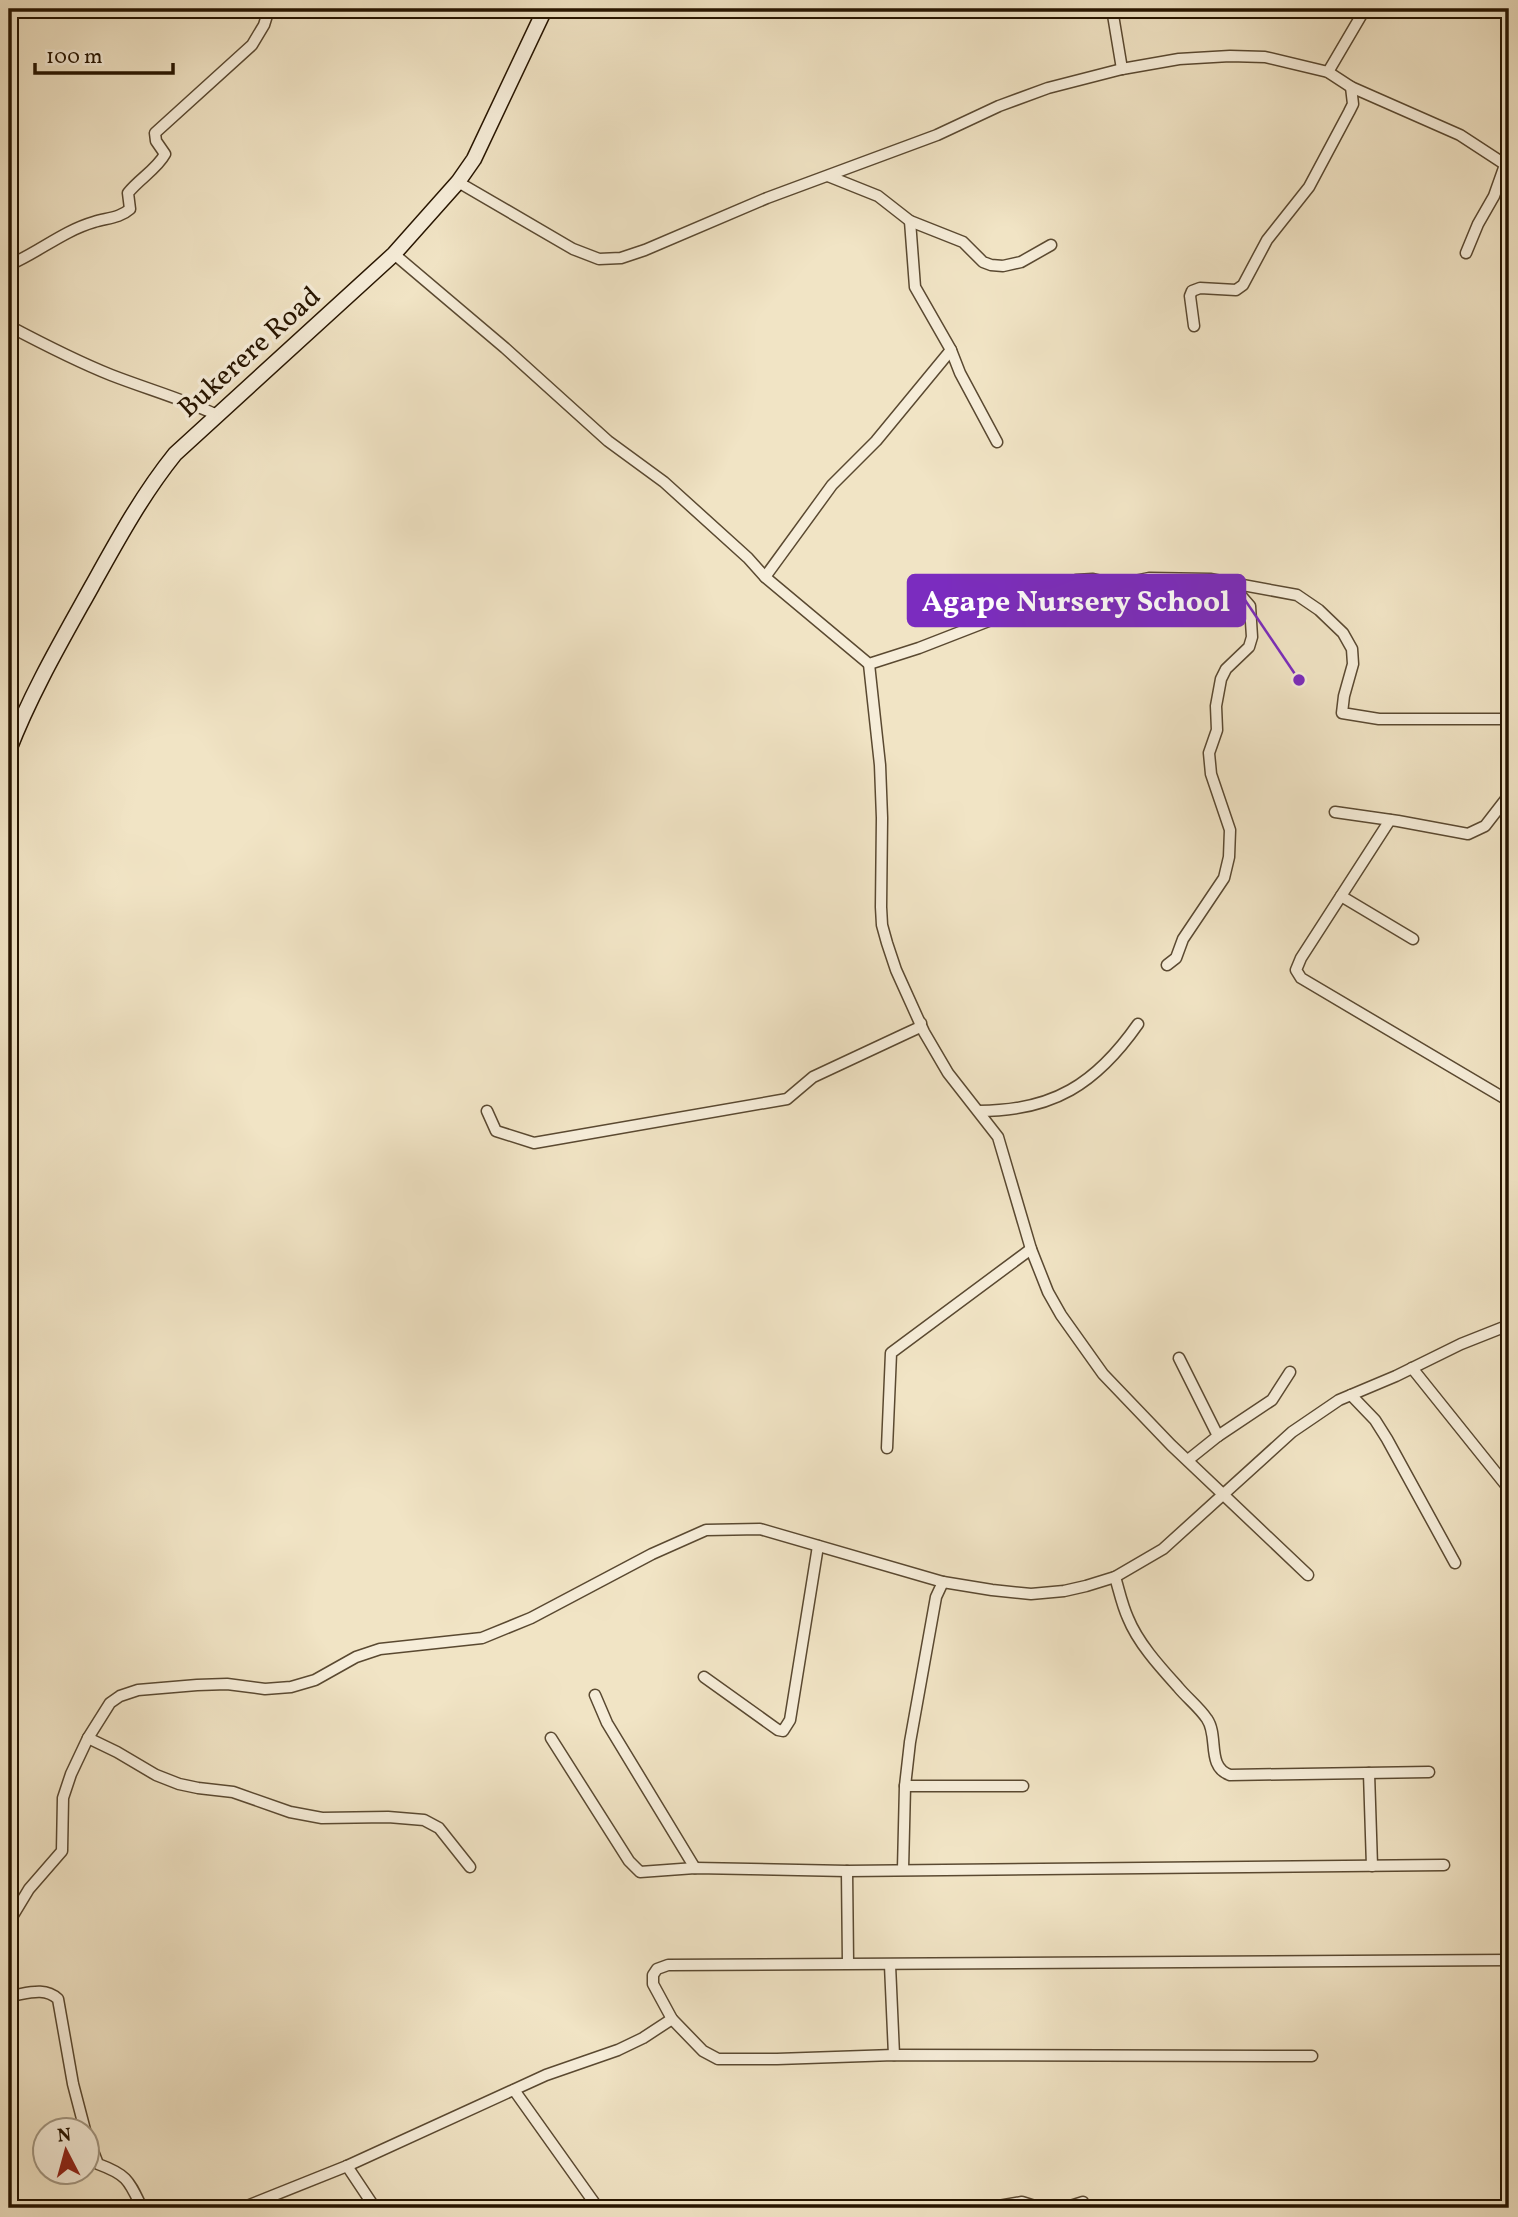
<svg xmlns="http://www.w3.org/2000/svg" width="1518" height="2217" viewBox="0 0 1518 2217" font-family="Vollkorn,serif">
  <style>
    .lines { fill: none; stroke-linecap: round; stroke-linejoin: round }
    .street-casing { stroke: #5a4931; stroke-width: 13 }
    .secondary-casing { stroke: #271500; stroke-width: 17 }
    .street { stroke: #f6edd9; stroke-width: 10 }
    .secondary { stroke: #f6edd9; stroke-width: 14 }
    .labels { text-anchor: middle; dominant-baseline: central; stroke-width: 7; stroke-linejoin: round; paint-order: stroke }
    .street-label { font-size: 28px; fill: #271500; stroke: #f6edd9 }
    .leader { fill: none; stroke: #7b2cbf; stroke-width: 2.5 }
    .callout-dot { fill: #7b2cbf; stroke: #f6edd9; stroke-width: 2.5 }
    .callout { fill: #7b2cbf; stroke: #7b2cbf; stroke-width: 2.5 }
    .callout-label { font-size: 30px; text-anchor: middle; font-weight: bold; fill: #fff }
  </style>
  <rect width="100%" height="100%" fill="#f1e4c5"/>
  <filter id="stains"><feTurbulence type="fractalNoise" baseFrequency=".00286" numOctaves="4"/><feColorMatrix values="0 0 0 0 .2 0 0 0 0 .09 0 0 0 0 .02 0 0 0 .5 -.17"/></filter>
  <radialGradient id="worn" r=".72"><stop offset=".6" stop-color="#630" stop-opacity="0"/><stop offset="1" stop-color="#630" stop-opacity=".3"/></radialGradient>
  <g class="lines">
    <!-- street casing -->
    <g class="street-casing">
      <g id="street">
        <polyline points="1112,9 1122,69"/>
        <polyline points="1328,72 1365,9"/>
        <polyline points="828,176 878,196 910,221 963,242 983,262 991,265 1003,266 1021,262 1051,245"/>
        <polyline points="458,182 573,249 599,259 621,258 645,250 767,198 937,135 999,106 1048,88 1122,69 1179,59 1230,56 1265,57 1328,72 1351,87 1460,135 1509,167"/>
        <polyline points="910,221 915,287 951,350 960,373 997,442"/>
        <polyline points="1466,253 1478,224 1494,196 1505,165"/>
        <polyline points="394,254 505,348 608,441 664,482 748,558 765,577 869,664 919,648 1004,615 1076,580 1093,579 1110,583 1125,583 1149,578 1210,579 1297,595 1319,610 1343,633 1352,649 1353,664 1344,696 1342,713 1379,719 1509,719"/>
        <path d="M9,265c30,-13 54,-34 85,-43 13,-4 26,-4 36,-13l-2,-16c11,-14 29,-24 37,-39l-9,-13 -1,-8 97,-88 12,-20 5,-16"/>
        <path d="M9,326c34,18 67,35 102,49 36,14 72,24 106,40"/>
        <polyline points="1194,326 1190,296 1192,291 1200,288 1236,290 1243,285 1267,240 1309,187 1349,112 1353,104 1351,87"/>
        <polyline points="765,577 832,485 876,441 951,350"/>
        <polyline points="869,664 880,765 882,818 881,907 882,925 887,943 896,970 924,1032 948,1073 998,1137 1031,1249 1048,1292 1061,1315 1103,1374 1171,1445 1308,1575"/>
        <polyline points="1335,812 1398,821 1468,834 1485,826 1509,795"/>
        <polyline points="1390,820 1301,958 1296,970 1301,978 1509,1101"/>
        <polyline points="1341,896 1413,939"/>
        <polyline points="1167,965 1176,958 1183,939 1224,878 1229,857 1230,830 1211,774 1209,753 1217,730 1216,706 1221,679 1226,669 1249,647 1252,637 1250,606 1230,583"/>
        <polyline points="487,1111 496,1131 534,1143 787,1099 813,1077 905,1034 918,1028 921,1023"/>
        <path d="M979,1111c74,0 117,-27 159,-87"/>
        <polyline points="1179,1358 1218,1436 1188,1460"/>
        <polyline points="1412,1368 1509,1489"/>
        <polyline points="1351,1395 1375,1420 1387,1439 1455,1563"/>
        <polyline points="1218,1436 1272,1400 1290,1372"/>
        <polyline points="887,1448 891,1353 1031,1249"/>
        <path d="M1115,1577c4,13 7,28 13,41 10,25 32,49 50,69 9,11 21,20 29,32 12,17 -1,48 23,56l199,-3"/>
        <polyline points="704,1677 778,1730 783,1731 790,1720 818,1546"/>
        <polyline points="595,1695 607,1723 695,1868"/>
        <polyline points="88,1738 117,1752 156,1775 179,1784 198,1788 233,1792 290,1812 322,1818 388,1817 424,1820 439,1828 470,1867"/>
        <polyline points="551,1738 629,1861 640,1872 695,1868 847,1871 1444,1865"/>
        <polyline points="1369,1773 1372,1866"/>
        <polyline points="905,1786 1023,1786"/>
        <polyline points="903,1869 905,1786 910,1742 936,1597 943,1582"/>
        <polyline points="847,1871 848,1963"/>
        <polyline points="9,1922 29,1889 62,1851 63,1798 71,1774 88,1738 110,1703 120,1696 138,1690 197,1685 227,1684 265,1689 291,1687 315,1680 356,1657 380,1649 482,1638 531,1618 652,1554 706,1530 760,1529 943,1582 992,1590 1031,1594 1064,1591 1086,1586 1115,1577 1163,1549 1292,1432 1339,1400 1396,1376 1461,1344 1509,1325"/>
        <polyline points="890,1965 894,2055"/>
        <path d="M9,1996c17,-2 35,-10 49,3l15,85 12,46"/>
        <polyline points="1312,2056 894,2055 777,2059 718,2059 703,2051 672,2019 653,1984 653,1975 657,1969 668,1965 1509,1960"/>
        <polyline points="514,2090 598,2208"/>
        <path d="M88,2138l10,26c30,11 31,17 44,44"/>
        <polyline points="347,2166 375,2208"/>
        <polyline points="242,2208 347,2166 546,2075 618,2050 643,2038 672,2019"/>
        <polyline points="987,2208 1022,2202 1041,2208"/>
        <polyline points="1064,2208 1083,2202"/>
      </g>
    </g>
    <!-- secondary casing -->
    <g class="secondary-casing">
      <path id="secondary" d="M9,750c22,-57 53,-110 83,-164 25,-45 50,-91 83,-132l219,-200 64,-72 16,-23 71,-150"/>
    </g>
    <!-- street -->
    <use href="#street" class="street"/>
    <!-- secondary -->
    <use href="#secondary" class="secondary"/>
  </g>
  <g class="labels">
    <!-- street labels -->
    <g class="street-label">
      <text transform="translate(250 353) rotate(-42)">Bukerere Road</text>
    </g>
  </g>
  <!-- callouts -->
  <path class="leader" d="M1299 680L1245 600"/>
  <circle class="callout-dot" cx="1299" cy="680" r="7"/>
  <rect class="callout" x="908" y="575" width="337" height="51" rx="7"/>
  <g class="callout-label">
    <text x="1076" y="611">Agape Nursery School</text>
  </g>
  <!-- margin -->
  <rect width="1518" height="2217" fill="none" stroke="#f1e4c5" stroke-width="35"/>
  <rect x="10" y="10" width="1497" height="2196" fill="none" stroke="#271500" stroke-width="3.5"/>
  <rect x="18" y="18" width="1483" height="2182" fill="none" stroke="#271500" stroke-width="2"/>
  <!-- north arrow -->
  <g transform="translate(66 2151) rotate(354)"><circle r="33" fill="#f6edd9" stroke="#a39782" stroke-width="2"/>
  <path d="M0-5L12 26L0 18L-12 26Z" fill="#8f2418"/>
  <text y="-10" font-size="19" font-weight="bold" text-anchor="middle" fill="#271500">N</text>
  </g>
  <!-- scale -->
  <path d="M35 63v10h138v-10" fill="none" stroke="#271500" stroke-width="3.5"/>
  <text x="46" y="63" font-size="21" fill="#271500" stroke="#f6edd9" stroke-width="5" paint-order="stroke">100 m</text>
  <rect width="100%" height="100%" filter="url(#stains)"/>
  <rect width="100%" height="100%" fill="url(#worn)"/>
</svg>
